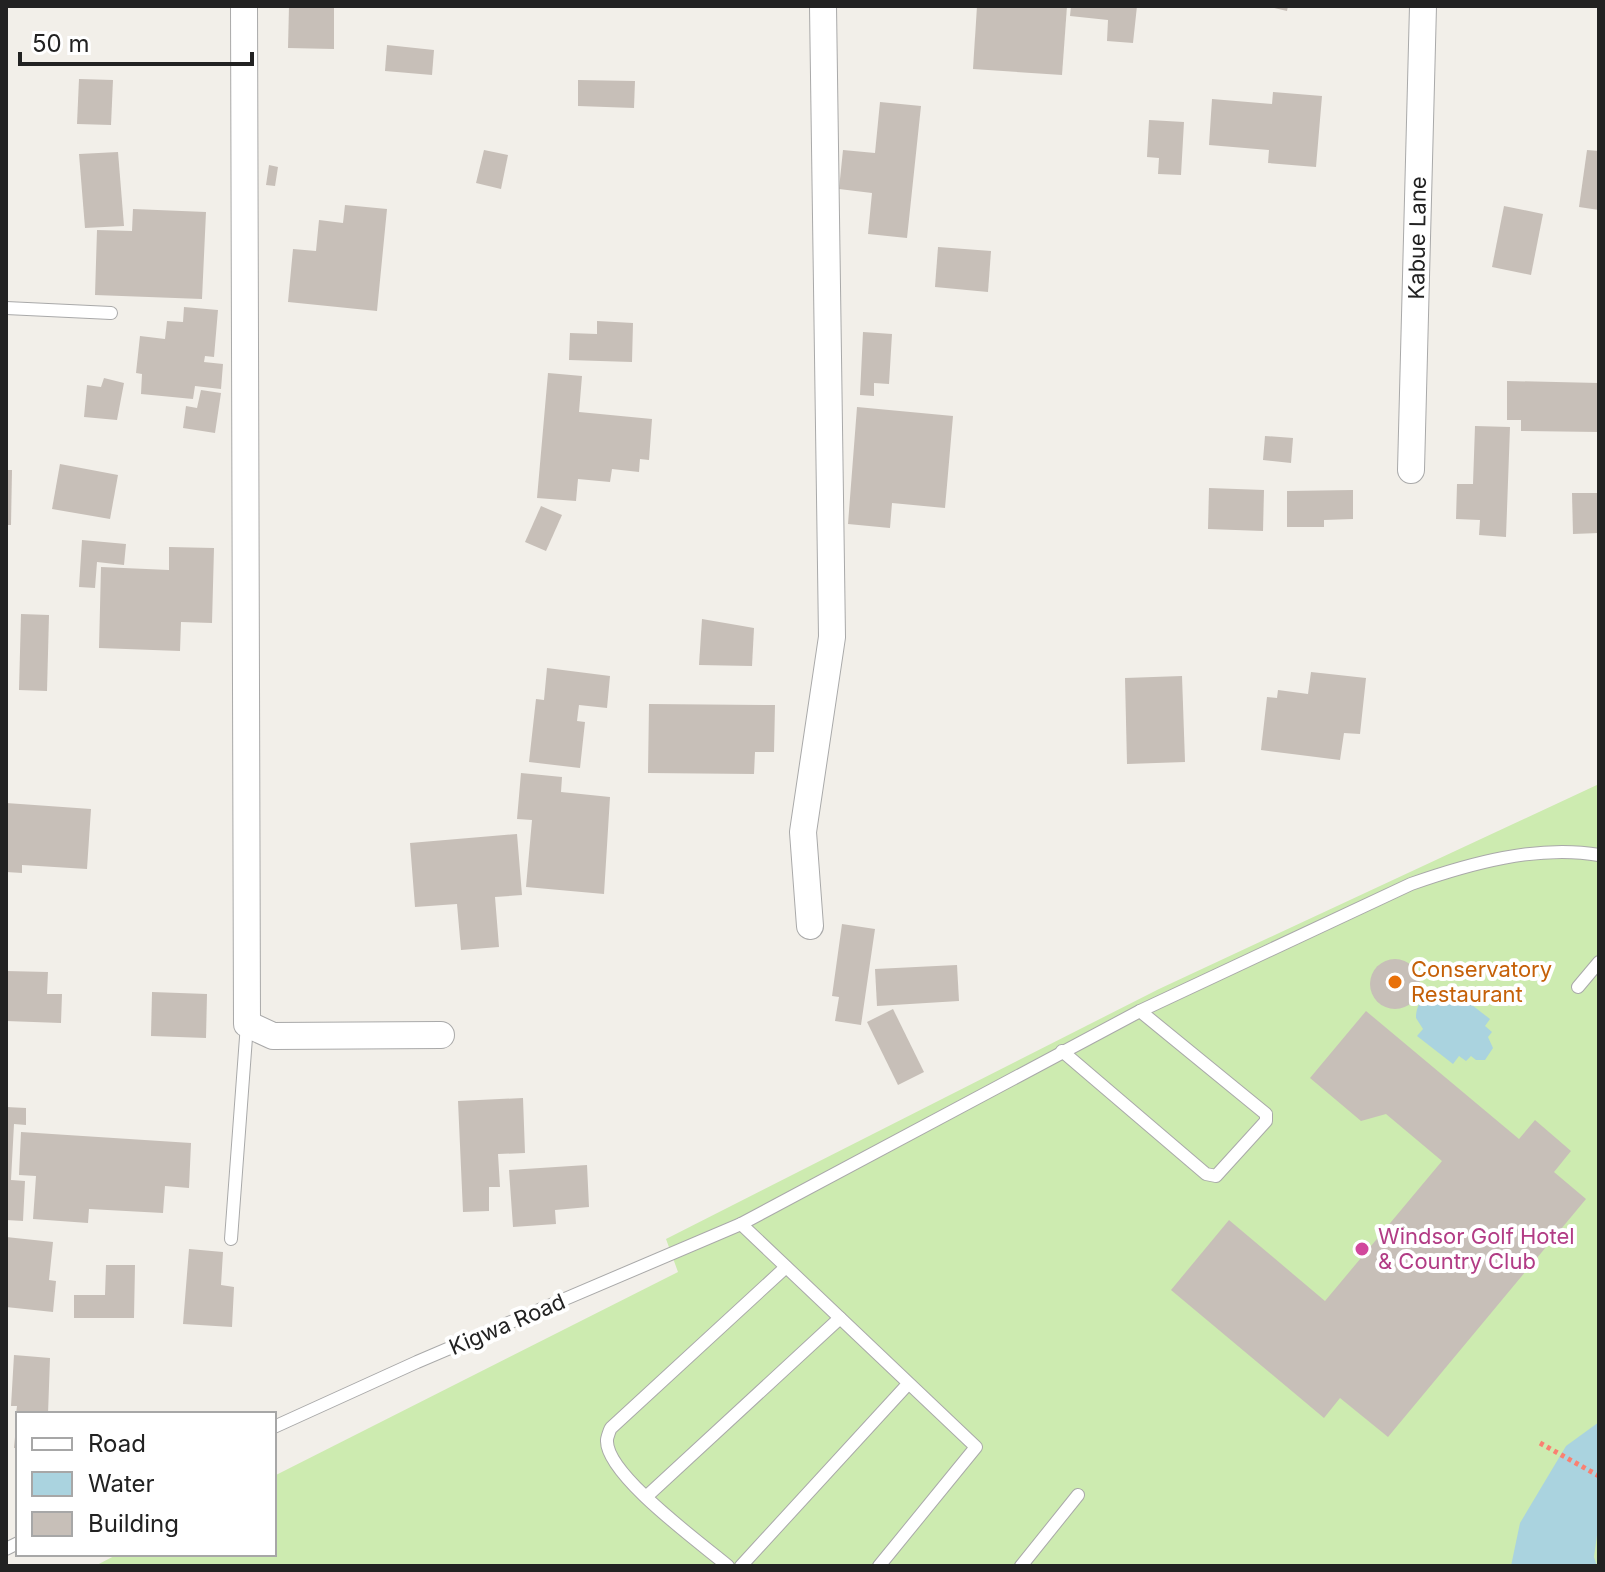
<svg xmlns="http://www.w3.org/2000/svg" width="1605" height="1572" viewBox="0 0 1605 1572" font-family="Inter,sans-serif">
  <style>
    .grass { fill: #cdebb0 }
    .water { fill: #aad3df }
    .building { fill: #c7bfb8 }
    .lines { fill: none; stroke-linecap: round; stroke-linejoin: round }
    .lane-casing { stroke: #a9a9a9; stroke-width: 14 }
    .street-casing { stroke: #a9a9a9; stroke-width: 28 }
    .path { stroke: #fa8072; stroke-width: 5; stroke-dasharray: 4 4; stroke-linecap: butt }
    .lane { stroke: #fff; stroke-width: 12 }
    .street { stroke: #fff; stroke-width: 26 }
    .food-dot { fill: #e8710a; stroke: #fff; stroke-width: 3 }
    .hotel-dot { fill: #d1479c; stroke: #fff; stroke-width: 3 }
    .labels { text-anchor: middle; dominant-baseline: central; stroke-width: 8; stroke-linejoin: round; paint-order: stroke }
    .street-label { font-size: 22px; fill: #222; stroke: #fff }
    .food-label { font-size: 22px; fill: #c56008; stroke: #fff; text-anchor: start }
    .hotel-label { font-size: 22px; fill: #b23c85; stroke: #fff; text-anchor: start }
  </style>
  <rect width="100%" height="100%" fill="#f2efe9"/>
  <!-- grass -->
  <polygon class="grass" points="1599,784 1599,1566 95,1566 118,1554 274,1554 274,1476 678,1272 666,1239 1159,989"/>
  <!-- water -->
  <g class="water">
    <path d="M1455,992l35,27 -5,7 7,6 -4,5 5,11 -8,12h-9l-5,-4 -5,5 -7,-5 -6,8 -36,-28 6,-7 -7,-11c0,-21 17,-30 35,-20z"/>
    <polygon points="1599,1422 1599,1521 1594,1557 1597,1566 1511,1566 1520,1523 1566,1446"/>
  </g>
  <!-- building -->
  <g class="building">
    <polygon points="289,6 334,6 334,49 288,48"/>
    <polygon points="977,6 1067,6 1062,75 973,69"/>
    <polygon points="1071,6 1137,6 1133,43 1107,41 1108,20 1070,16"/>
    <polygon points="1266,6 1288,6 1287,11"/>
    <polygon points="387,45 434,50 432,75 385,71"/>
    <polygon points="79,79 113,80 111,125 77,124"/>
    <polygon points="578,80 635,81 634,108 578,106"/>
    <polygon points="1273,92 1322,96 1316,167 1268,163 1269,150 1209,145 1212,99 1272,104"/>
    <polygon points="880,102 921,106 907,238 868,234 872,193 839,189 843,150 875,153"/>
    <polygon points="1149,120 1184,122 1181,175 1158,174 1159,158 1147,157"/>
    <polygon points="484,150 508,155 501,189 476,183"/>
    <polygon points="1587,150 1599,151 1599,210 1579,207"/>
    <polygon points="118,152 124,226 85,228 79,154"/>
    <polygon points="269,165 278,167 275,186 266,185"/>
    <polygon points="345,205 387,209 377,311 288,302 293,249 316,251 319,220 343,223"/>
    <polygon points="1504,206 1543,214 1531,275 1492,267"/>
    <polygon points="133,209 206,212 202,299 95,295 97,230 132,231"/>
    <polygon points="938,247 991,251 988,292 935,287"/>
    <polygon points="184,307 218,310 214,357 205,356 204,362 223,364 221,389 195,386 193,399 141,394 142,374 136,373 140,336 165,339 167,321 183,322"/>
    <polygon points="597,321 633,323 632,362 569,360 570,333 597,334"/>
    <polygon points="863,332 892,334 889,384 874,383 874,396 860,395"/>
    <polygon points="548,373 582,376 579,412 652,419 649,460 640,459 639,472 612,469 610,482 578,479 576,501 537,498"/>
    <polygon points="104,378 124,383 117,420 84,417 87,385 101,387"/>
    <polygon points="1507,381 1599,383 1599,432 1521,431 1521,420 1507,420"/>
    <polygon points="201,390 221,393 215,433 183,428 186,406 197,408"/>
    <polygon points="857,407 953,416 945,508 892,503 890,528 848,524"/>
    <polygon points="1475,426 1510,427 1506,537 1479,535 1480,520 1456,519 1457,484 1473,484"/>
    <polygon points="1265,436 1293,438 1291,463 1263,460"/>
    <polygon points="60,464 118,475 110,519 52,509"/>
    <polygon points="6,470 12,470 11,525 6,525"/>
    <polygon points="1209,488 1264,490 1263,531 1208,529"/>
    <polygon points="1353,490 1353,519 1324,520 1324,527 1287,527 1287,491"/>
    <polygon points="1572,493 1599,493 1599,533 1573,534"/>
    <polygon points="541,506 562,515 546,551 525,542"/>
    <polygon points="82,540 126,544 124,565 97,562 95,588 79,587"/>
    <polygon points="169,547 214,548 212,623 181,622 180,651 99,648 101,567 169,570"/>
    <polygon points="21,614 49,615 47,691 19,690"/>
    <polygon points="702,619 754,628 752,666 699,665"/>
    <polygon points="547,668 610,676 607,708 579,705 577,721 585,722 580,768 529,762 536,699 544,700"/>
    <polygon points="1311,672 1366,678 1360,734 1344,733 1340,760 1261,750 1267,697 1277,698 1278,690 1308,694"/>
    <polygon points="1182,676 1185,762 1127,764 1125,678"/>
    <polygon points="649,704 775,705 774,752 755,752 754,774 648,773"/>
    <polygon points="521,773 562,777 561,792 610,797 604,894 526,887 532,820 517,819"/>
    <polygon points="6,803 91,809 87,869 22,865 22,873 6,872"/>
    <polygon points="517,834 522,895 495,897 499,947 461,950 457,904 415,907 410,843"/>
    <polygon points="842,924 875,929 861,1025 835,1021 839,997 832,996"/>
    <circle cx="1395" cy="984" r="25"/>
    <polygon points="957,965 959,1001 877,1006 875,969"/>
    <polygon points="6,971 48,972 47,994 62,994 61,1023 6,1021"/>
    <polygon points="152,992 207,994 206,1038 151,1036"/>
    <polygon points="893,1009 924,1072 898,1085 867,1022"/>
    <polygon points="1366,1011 1519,1139 1535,1120 1571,1151 1554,1172 1586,1199 1388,1437 1340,1398 1324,1418 1171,1290 1229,1220 1325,1301 1442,1161 1386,1114 1361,1121 1310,1078"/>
    <polygon points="523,1098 525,1153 498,1154 500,1187 489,1187 489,1211 463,1212 458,1101"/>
    <polygon points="6,1107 26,1108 26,1125 14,1124 11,1180 25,1181 23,1221 6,1220"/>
    <polygon points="21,1132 191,1143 189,1188 165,1186 163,1213 89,1209 88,1223 33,1219 36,1176 19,1175"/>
    <polygon points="587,1165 589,1207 555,1210 556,1224 513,1227 509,1170"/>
    <polygon points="6,1237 53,1242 49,1280 56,1281 53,1312 6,1307"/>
    <polygon points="189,1249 223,1252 221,1285 234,1287 232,1327 183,1324"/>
    <polygon points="106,1265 135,1265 134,1318 74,1318 74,1295 105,1295"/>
    <polygon points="14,1355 50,1358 48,1414 16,1414 17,1406 11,1406"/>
    <polygon points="16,1426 18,1427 18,1448 14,1448"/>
  </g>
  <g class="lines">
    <!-- lane casing -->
    <g class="lane-casing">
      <g id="lane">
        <polyline points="6,308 111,313"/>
        <polyline points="1578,987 1599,962"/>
        <polyline points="1062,1051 1206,1174 1216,1176 1266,1121 1266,1114 1140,1011"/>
        <polyline points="741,1224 976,1447 879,1566"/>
        <polyline points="231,1239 247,1024"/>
        <path d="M274,1427l143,-65 324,-138 399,-213 271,-127c57,-20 127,-40 188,-29"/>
        <polyline points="646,1497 840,1318"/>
        <polyline points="6,1549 18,1543"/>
        <path d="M728,1566c-26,-22 -123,-92 -121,-126 0,-2 3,-11 4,-12l175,-161"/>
        <polyline points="741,1566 908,1384"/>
        <polyline points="1021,1566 1078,1495"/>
      </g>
    </g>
    <!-- street casing -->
    <g class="street-casing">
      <g id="street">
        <polyline points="244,6 247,1024 273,1036 441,1035"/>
        <polyline points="1411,470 1423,6"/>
        <polyline points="810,926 803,832 832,637 823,6"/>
      </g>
    </g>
    <!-- path -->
    <polyline class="path" points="1540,1443 1599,1476"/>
    <!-- lane -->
    <use href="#lane" class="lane"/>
    <!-- street -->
    <use href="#street" class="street"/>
  </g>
  <!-- markers -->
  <circle class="food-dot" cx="1395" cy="982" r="8"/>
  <circle class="hotel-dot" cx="1362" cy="1249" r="8"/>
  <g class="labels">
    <!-- street labels -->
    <g class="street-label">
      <text transform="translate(1417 238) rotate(-89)">Kabue Lane</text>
      <text transform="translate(507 1324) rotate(-23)">Kigwa Road</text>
    </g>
    <!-- food labels -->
    <g class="food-label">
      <text x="1411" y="969">Conservatory<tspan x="1411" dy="25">Restaurant</tspan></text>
    </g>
    <!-- hotel labels -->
    <g class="hotel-label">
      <text x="1378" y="1236">Windsor Golf Hotel<tspan x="1378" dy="25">&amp; Country Club</tspan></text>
    </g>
  </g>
  <!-- border -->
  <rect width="1605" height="1572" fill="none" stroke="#222222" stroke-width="16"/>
  <!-- legend -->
  <rect x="16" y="1412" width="260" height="144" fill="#ffffff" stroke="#a7a7a7" stroke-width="2"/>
  <rect x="32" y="1438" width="40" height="12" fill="#ffffff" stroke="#a7a7a7" stroke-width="2"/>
  <text x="88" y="1452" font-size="24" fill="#222222">Road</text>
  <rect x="32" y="1472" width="40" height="24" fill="#aad3df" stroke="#a7a7a7" stroke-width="2"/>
  <text x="88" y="1492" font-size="24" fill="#222222">Water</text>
  <rect x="32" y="1512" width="40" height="24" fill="#c7bfb8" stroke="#a7a7a7" stroke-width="2"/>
  <text x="88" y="1532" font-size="24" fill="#222222">Building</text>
  <!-- scale -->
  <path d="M20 52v12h232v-12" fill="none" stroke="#222222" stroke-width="4"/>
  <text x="32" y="52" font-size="24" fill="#222222" stroke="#ffffff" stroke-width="6" paint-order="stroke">50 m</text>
</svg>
